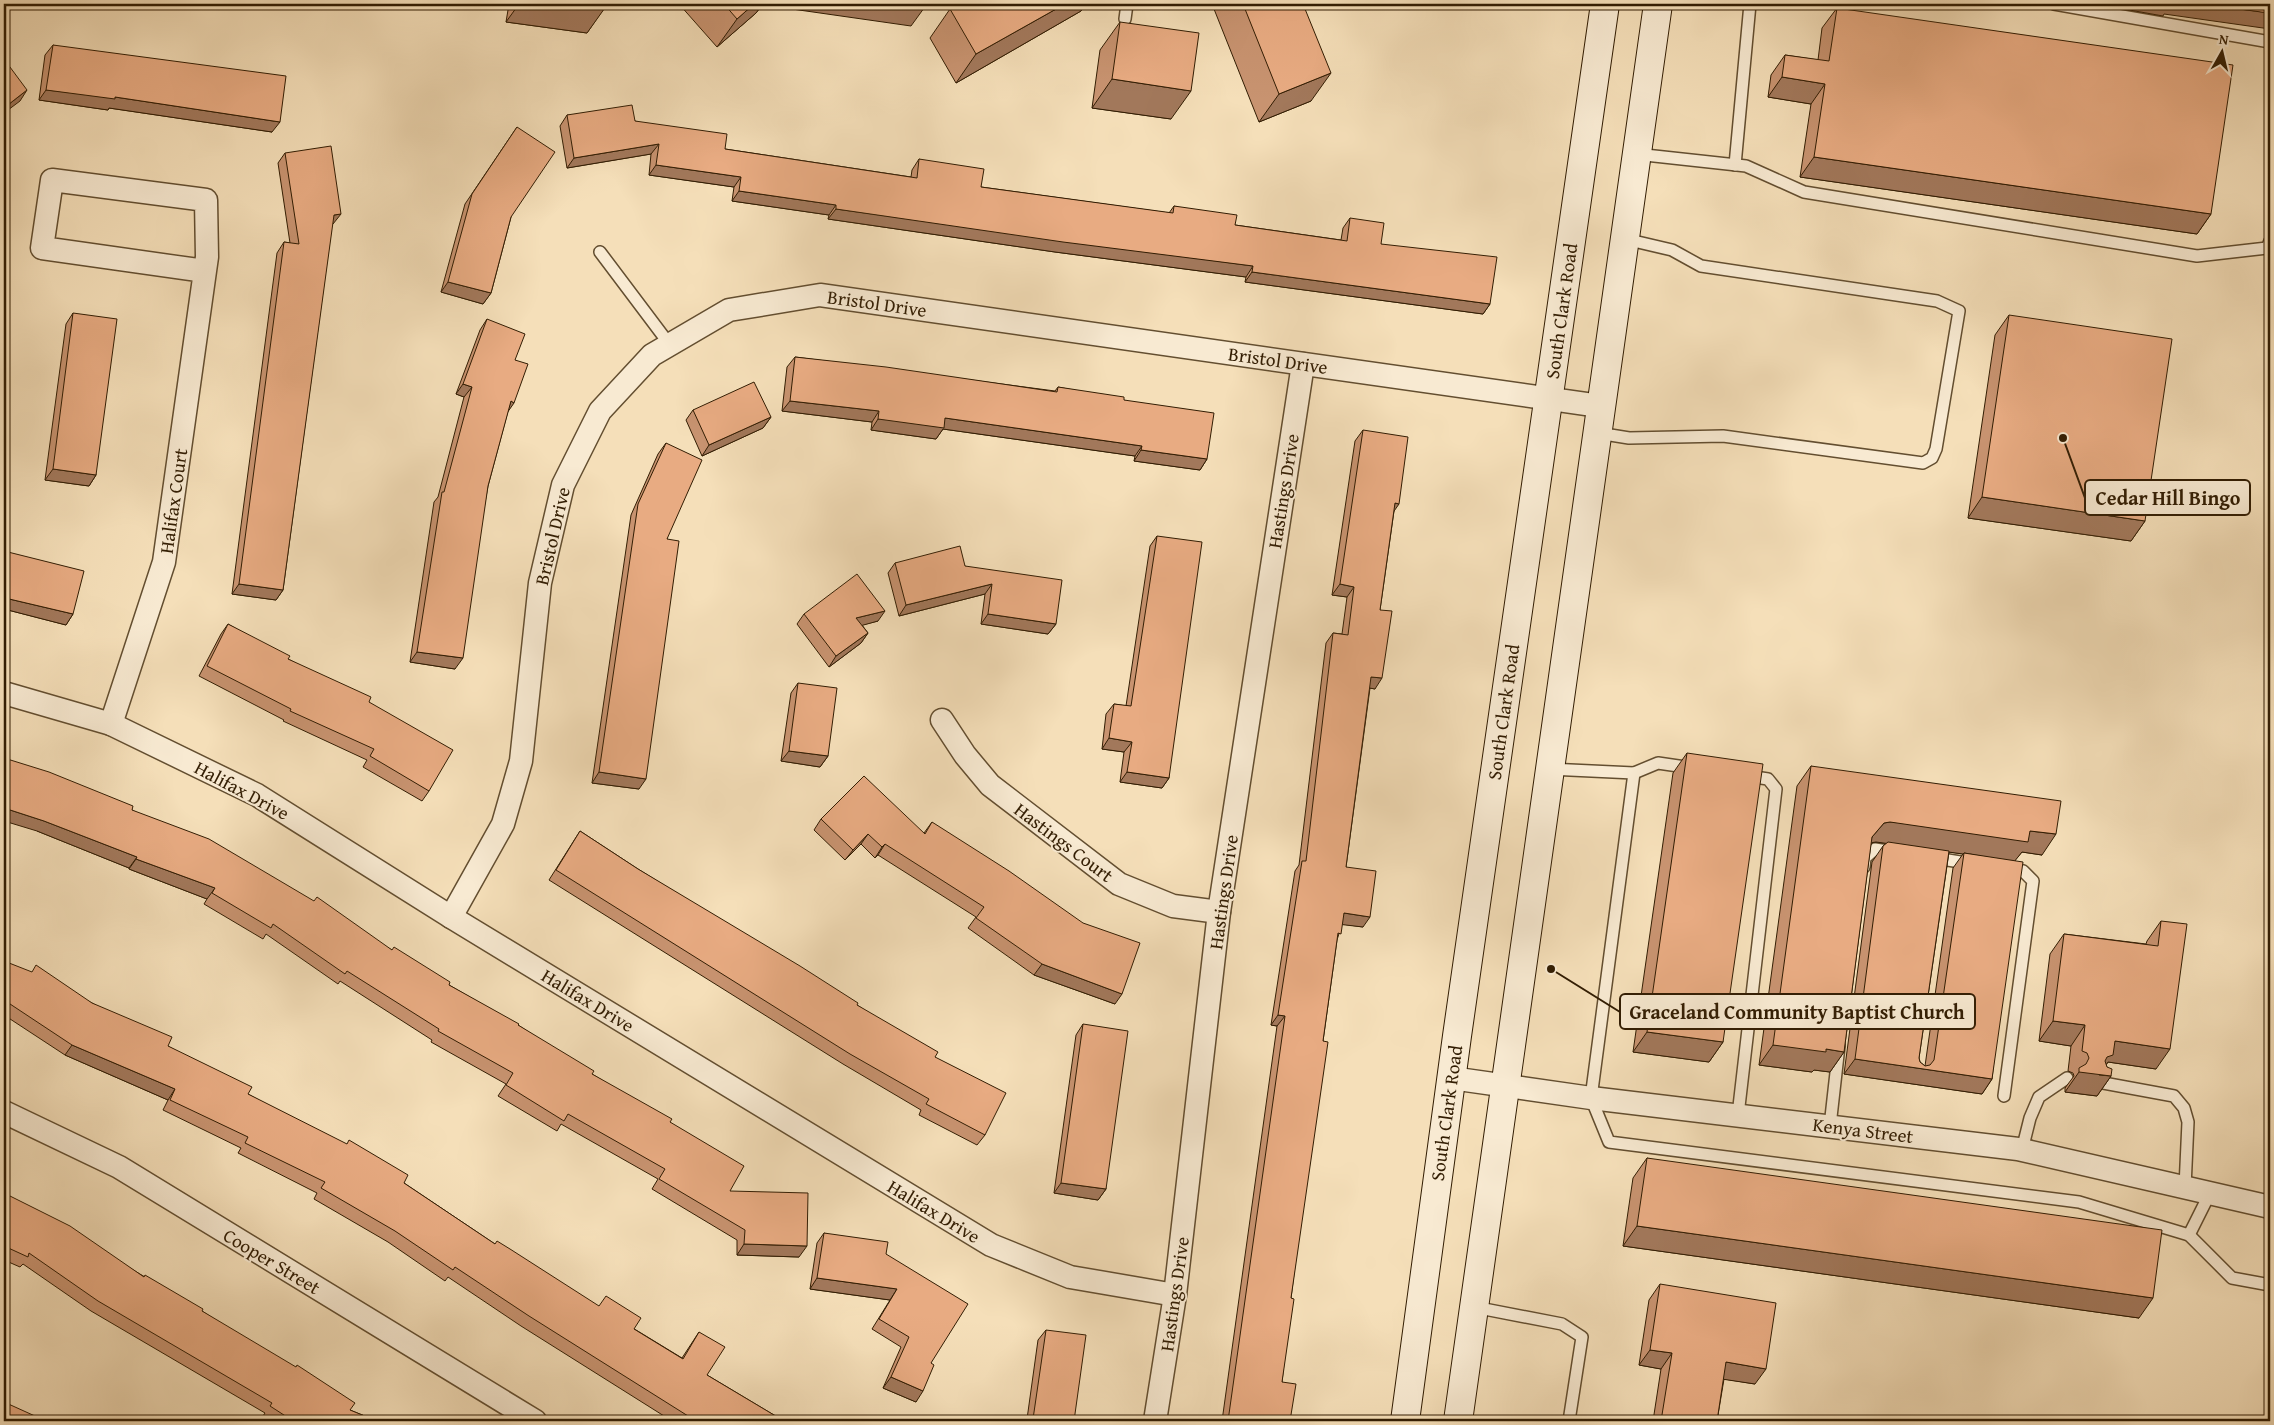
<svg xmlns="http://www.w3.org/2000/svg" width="2274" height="1425" viewBox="0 0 2274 1425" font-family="'Gentium Book Plus',serif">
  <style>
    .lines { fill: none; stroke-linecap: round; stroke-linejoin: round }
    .service-casing { stroke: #634e30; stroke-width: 14 }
    .minor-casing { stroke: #634e30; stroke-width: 25 }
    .secondary-casing { stroke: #321d03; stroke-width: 30 }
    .service { stroke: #f8ead2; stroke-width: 11 }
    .minor { stroke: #f8ead2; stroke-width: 22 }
    .secondary { stroke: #f8ead2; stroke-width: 28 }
    .wall { fill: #c89370; stroke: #321d03; fill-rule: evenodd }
    .shaded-wall { fill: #a2785b; stroke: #321d03 }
    .building { fill: #e8ab82; stroke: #321d03 }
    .labels { text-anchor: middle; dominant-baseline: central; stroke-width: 4; stroke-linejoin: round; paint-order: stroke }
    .street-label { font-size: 19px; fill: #321d03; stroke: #f8ead2 }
    .leader { fill: none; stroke: #321d03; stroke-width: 2 }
    .callout-dot { fill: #321d03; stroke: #f8ead2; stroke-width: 2 }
    .callout { fill: #f8ead2; stroke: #321d03; stroke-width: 2 }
    .callout-label { font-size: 20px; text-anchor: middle; font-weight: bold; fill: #321d03 }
  </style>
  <rect width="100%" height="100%" fill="#f5dfb9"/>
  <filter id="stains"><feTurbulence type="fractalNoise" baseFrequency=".004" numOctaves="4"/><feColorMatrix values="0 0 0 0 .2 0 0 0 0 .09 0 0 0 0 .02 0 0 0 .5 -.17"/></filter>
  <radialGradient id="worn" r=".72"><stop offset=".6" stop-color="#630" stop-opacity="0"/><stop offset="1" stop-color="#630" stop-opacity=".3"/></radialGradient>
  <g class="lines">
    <!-- service casing -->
    <g class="service-casing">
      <g id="service">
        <polyline points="2054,4 2270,42"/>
        <polyline points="1125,19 1127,4"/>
        <polyline points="1636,154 1746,166 1804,192 2197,256 2267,248 2270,241"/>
        <polyline points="1735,165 1750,4"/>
        <polyline points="600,252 670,345"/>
        <polyline points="1598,433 1629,438 1723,436 1923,463 1932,458 1936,449 1959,311 1937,301 1701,266 1672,250 1625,239"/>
        <polyline points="1549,769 1634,773 1658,763 1692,768"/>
        <polyline points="1634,773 1591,1098 1609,1142 2079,1202 2189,1235 2232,1278 2270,1285"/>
        <polyline points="1935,858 1973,864"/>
        <polyline points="1864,867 1865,858 1875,849 1894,852"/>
        <polyline points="2098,1082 2174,1096 2184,1108 2188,1122 2185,1187"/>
        <polyline points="2004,1096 2033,881 2023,871 2006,868"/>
        <polyline points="1738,1115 1776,789 1768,779 1748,776"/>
        <polyline points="1830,1126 1839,1046"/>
        <polyline points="2022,1150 2030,1118 2039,1097 2067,1078"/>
        <polyline points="2189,1235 2210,1193"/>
        <polyline points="1474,1307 1562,1324 1582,1337 1569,1421"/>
      </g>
    </g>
    <!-- minor casing -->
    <g class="minor-casing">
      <g id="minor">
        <polyline points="4,693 111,724 257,795 451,917 991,1245 1070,1277 1175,1295"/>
        <polyline points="942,720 965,755 990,785 1119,884 1173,906 1219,912"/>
        <polyline points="111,724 164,562 205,271 207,257 206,200 52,180 42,248 205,271"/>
        <polyline points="451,917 503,824 521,761 540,583 563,485 600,411 652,355 729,310 820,295 1600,406"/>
        <polyline points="1451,1078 1591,1098 2018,1149 2270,1207"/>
        <polyline points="4,1112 119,1167 535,1421"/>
        <polyline points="1155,1421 1175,1295 1219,912 1303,364"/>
      </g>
    </g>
    <!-- secondary casing -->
    <g class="secondary-casing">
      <g id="secondary">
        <polyline points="1405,1421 1457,1036 1605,4"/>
        <polyline points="1458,1421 1658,4"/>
      </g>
    </g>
    <!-- service -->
    <use href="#service" class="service"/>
    <!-- minor -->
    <use href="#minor" class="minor"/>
    <!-- secondary -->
    <use href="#secondary" class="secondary"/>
  </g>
  <!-- wall -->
  <g class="wall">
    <polygon points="509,4 607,4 587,33 506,22"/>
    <polygon points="679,4 763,4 756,13 717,47"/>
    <polygon points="1212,4 1303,4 1311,101 1259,122"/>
    <polygon points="1837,8 2211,214 2197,234 1800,177 1811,104 1768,97 1771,75 1785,55 1818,60 1822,28"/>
    <polygon points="950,9 1081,11 956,83 930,38"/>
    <polygon points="1120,22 1171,119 1092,108 1100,50"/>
    <polygon points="53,45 272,132 109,108 108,110 39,100 45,55"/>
    <polygon points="567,115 635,121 725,149 911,177 912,170 919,159 981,187 1169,213 1174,206 1235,225 1341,240 1343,228 1350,218 1381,244 1490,304 1483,314 1245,282 1246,277 1055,252 828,219 829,215 732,201 734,187 649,175 651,154 567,168 560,126"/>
    <polygon points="517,127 511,217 491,293 483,304 441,292 465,204"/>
    <polygon points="285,153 333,224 332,224 283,590 276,600 232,594 277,253 284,242 290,243 278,163"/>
    <polygon points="73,313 96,475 89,486 45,480 66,324"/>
    <polygon points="2009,315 2145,521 2131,541 1968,518 1995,335"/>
    <polygon points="487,319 515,360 508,411 488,486 455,669 410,662 434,502 438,497 464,397 456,394 480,330"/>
    <polygon points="795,357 1055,391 1058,387 1124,400 1207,459 1200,470 1134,461 1135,456 943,429 936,439 871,430 872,422 782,411 787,367"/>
    <polygon points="693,410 771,417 763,428 702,456 686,420"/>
    <polygon points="1363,430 1394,511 1380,610 1375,689 1370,688 1346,867 1363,927 1342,924 1337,940 1323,1041 1291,1298 1282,1382 1290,1421 1222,1421 1277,1026 1271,1025 1295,871 1299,865 1326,643 1333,633 1342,634 1347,597 1332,595 1355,441"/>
    <polygon points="666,443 667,539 639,789 592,783 631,515 658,454"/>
    <polygon points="1157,536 1169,778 1162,788 1120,782 1124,752 1102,749 1106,714 1114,704 1126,706 1150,546"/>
    <polygon points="4,551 73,614 66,625 4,609"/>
    <polygon points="895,563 965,566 1056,624 1048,634 981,624 985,594 899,616 888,573"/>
    <polygon points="804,614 878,621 862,625 868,633 861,643 829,667 797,624"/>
    <polygon points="228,624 288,659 369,702 429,791 422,801 363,767 367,760 283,721 284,720 199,676 221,634"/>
    <polygon points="798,683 828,756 820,767 781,761 791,693"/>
    <polygon points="1687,753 1723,1042 1709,1062 1633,1052 1673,773"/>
    <path d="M1811,766l231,89 -20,-3 -7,8 -23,219 -10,15 -138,-20 28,-212 11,-16 3,-3 -10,-1 -5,1 -27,209 -14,20 -16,-2 -2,2 -53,-7 38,-279zM1949,852l14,2 -10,14 -28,198 -5,-4 -1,-4z"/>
    <polygon points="132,810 392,950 449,985 518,1025 592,1074 670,1122 730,1191 799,1257 737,1255 737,1240 652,1189 658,1179 561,1124 557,1131 498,1096 506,1084 431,1042 432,1040 340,981 338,984 266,934 263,939 204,904 207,899 129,869 129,868 37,831"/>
    <polygon points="821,819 924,833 932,822 1115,1004 1034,975 968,928 976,917 878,855 875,858 861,844 845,860 814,830"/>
    <polygon points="580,831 638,869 857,1005 935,1057 985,1135 977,1145 919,1115 921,1110 843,1064 549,880"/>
    <polygon points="2161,921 2156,1069 2108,1062 2106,1065 2111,1076 2097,1096 2065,1092 2065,1088 2074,1076 2073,1073 2068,1071 2071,1046 2039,1041 2050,954 2064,934 2146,944 2147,941"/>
    <polygon points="4,961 92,1003 168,1046 248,1094 404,1183 495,1244 682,1358 699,1332 707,1375 784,1421 672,1421 521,1326 448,1277 445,1281 388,1242 314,1199 317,1193 238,1153 241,1148 163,1110 168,1100 65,1055 4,1015"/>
    <polygon points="1083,1024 1106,1189 1098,1200 1054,1193 1076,1035"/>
    <polygon points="1647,1158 2139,1318 1623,1246 1633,1178"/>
    <polygon points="4,1193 202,1311 350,1410 377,1421 270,1421 263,1416 265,1413 91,1311 23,1264 20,1267 4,1260"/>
    <polygon points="824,1233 886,1254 931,1363 916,1402 883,1388 901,1347 872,1329 890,1300 810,1289 817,1243"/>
    <polygon points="1660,1284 1755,1384 1724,1379 1717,1421 1653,1421 1661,1369 1639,1365 1649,1300"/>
    <polygon points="1046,1330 1074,1421 1026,1421 1027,1419 1038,1340"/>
  </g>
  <!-- shaded-wall -->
  <g class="shaded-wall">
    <polygon points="519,4 598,4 607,5 587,33 506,22"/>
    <polygon points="754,4 763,4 756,13 717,47 737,19"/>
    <polygon points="780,4 927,4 911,26 778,7"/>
    <polygon points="1065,4 1087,4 1081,11 956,83 976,54"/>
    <polygon points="2096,4 2203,4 2270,13 2270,29 2164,14 2163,16"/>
    <polygon points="1331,73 1311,101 1259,122 1279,94"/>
    <polygon points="1782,77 1825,84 1811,104 1768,97"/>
    <polygon points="1112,79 1191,91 1171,119 1092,108"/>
    <polygon points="27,90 20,101 4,113 4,108"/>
    <polygon points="46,90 115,97 280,122 272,132 109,108 108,110 39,100"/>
    <polygon points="659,144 651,154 567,168 574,158"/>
    <polygon points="1814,157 2211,214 2197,234 1800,177"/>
    <polygon points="656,165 741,177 734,187 649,175"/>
    <polygon points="739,191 836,205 829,215 732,201"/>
    <polygon points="836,209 1253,266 1246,277 1055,252 828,219"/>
    <polygon points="341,214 333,224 326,225 334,215"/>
    <polygon points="1252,272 1490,304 1483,314 1245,282"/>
    <polygon points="448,282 491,293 483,304 441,292"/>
    <polygon points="463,384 472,387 464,397 456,394"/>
    <polygon points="511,401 514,403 507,413"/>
    <polygon points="790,401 879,411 872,422 782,411"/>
    <polygon points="771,417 763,428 702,456 709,445"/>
    <polygon points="945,418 1142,446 1135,456 943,429 936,439 871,430 878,419"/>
    <polygon points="1141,450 1207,459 1200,470 1134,461"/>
    <polygon points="53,469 96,475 89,486 45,480"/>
    <polygon points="1982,497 2145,521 2131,541 1968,518"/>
    <polygon points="1395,503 1399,504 1392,514"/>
    <polygon points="239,584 283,590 276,600 232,594"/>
    <polygon points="992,584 985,594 899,616 906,605"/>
    <polygon points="1340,584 1354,587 1347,597 1332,595"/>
    <polygon points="5,598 73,614 66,625 4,609 4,599"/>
    <polygon points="885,611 878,621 849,629 856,618"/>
    <polygon points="988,614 1056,624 1048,634 981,624"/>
    <polygon points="868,633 861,643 829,667 836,656"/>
    <polygon points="417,652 463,658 455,669 410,662"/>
    <polygon points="1371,677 1382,678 1375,689 1364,687"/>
    <polygon points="1109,738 1132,742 1124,752 1102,749"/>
    <polygon points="789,751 828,756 820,767 781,761"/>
    <polygon points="599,772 646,779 639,789 592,783"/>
    <polygon points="1127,772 1169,778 1162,788 1120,782"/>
    <polygon points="4,808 44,821 137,857 129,868 37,831 4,821"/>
    <polygon points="1890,822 2030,831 2056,834 2042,855 2022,852 2014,862 1964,853 1963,854 1876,842 1870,843 1872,837 1884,823"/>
    <polygon points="868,834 861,844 845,860 853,850"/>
    <polygon points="885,844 878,855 875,858 882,847"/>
    <polygon points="136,859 215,888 207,899 129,869"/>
    <polygon points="1344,913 1370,917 1363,927 1337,924"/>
    <polygon points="1042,964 1122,994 1115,1004 1034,975"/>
    <polygon points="1278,1015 1285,1016 1277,1026 1271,1025"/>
    <polygon points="2053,1021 2085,1025 2071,1046 2039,1041"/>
    <polygon points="1647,1032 1723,1042 1709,1062 1633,1052"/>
    <polygon points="2115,1041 2170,1049 2156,1069 2108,1062 2099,1075 2111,1076 2097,1096 2065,1092 2079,1072"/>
    <polygon points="72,1045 175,1089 168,1100 65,1055"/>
    <polygon points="1773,1045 1826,1049 1844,1052 1830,1072 1814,1070 1812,1072 1759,1065"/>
    <polygon points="1855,1059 1992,1079 1982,1094 1844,1074"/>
    <polygon points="1061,1183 1106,1189 1098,1200 1054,1193"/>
    <polygon points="1637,1226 2153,1298 2139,1318 1623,1246"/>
    <polygon points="744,1244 807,1246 799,1257 737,1255"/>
    <polygon points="817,1278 897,1289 890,1300 810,1289"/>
    <polygon points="1650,1350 1672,1353 1661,1369 1639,1365"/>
    <polygon points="1726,1362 1766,1369 1755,1384 1715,1378"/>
    <polygon points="891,1377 923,1391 916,1402 883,1388"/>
  </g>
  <!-- building -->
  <g class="building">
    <polygon points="724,4 754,4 737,19"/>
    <polygon points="960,4 1065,4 976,54 950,9"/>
    <polygon points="1243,4 1303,4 1331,73 1279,94"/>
    <polygon points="2203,4 2270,4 2270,13 2261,12"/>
    <polygon points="1837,8 2233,65 2211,214 1814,157 1825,84 1782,77 1785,55 1829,61"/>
    <polygon points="1120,22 1199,33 1191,91 1112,79"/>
    <polygon points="53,45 286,76 280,122 115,97 115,99 46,90"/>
    <polygon points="4,59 27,90 4,108"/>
    <polygon points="632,105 635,121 727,134 725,149 917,178 919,159 984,169 981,187 1173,213 1174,206 1237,215 1235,225 1347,241 1350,218 1384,223 1381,244 1497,257 1490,304 1252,272 1253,266 1063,242 836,209 836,205 739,191 741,177 656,165 659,144 574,158 567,115"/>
    <polygon points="517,127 555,152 511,217 491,293 448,282 472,194"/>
    <polygon points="331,146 341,214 334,215 283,590 239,584 284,242 299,244 285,153"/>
    <polygon points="73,313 117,319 96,475 53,469"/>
    <polygon points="2009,315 2172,339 2145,521 1982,497"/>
    <polygon points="487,319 525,334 515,360 528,364 514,403 511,401 488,486 463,658 417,652 442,492 444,492 472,387 463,384"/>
    <polygon points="795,357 886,367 1057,392 1058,387 1124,397 1124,400 1214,413 1207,459 1141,450 1142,446 945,418 944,428 878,419 879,411 790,401"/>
    <polygon points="754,382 771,417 709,445 693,410"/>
    <polygon points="1363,430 1408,437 1399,504 1395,503 1380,610 1392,611 1382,678 1371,677 1346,867 1376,871 1370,917 1344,913 1341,934 1338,933 1323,1041 1328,1042 1291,1298 1294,1299 1282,1382 1296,1384 1290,1421 1228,1421 1285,1016 1278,1015 1302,861 1306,861 1333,633 1348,635 1354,587 1340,584"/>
    <polygon points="666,443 702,460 667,539 679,541 646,779 599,772 638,504"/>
    <polygon points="1157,536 1202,542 1169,778 1127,772 1132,742 1109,738 1114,704 1131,706"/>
    <polygon points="960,546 965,566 1062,580 1056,624 988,614 992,584 906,605 895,563"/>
    <polygon points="4,551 84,571 73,614 5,598 7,589 4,589"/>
    <polygon points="857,574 885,611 856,618 868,633 836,656 804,614"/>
    <polygon points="228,624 290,656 288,659 371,697 369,702 453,750 429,791 370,756 374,749 290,711 291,709 207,666"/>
    <polygon points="798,683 837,688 828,756 789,751"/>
    <polygon points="1687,753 1763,764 1723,1042 1647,1032"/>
    <polygon points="4,758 49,772 133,806 132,810 209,839 314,901 317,897 392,950 394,947 450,982 449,985 519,1024 518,1025 594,1071 592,1074 672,1119 670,1122 744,1166 730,1191 808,1193 807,1246 744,1244 745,1230 659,1179 665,1169 568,1114 564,1121 506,1085 513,1073 438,1031 439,1029 347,971 345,974 273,924 271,928 212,893 215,888 136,859 137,857 44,821 4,808"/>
    <polygon points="1811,766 2061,801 2056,834 2030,831 2028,842 1890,822 1884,823 1872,837 1844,1052 1826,1049 1826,1052 1773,1045"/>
    <polygon points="864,776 925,834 932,822 1009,871 1083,923 1140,943 1122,994 1042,964 976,918 984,907 885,844 882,847 868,834 853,850 821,819"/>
    <polygon points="580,831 638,869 800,966 858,1003 857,1005 938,1052 935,1057 1006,1093 985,1135 926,1104 929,1099 850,1054 556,870"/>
    <polygon points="1888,842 1949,851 1919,1058 1920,1062 1925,1066 1930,1065 1934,1060 1964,853 2023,862 1992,1079 1855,1059 1883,846"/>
    <polygon points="2161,921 2187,924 2170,1049 2115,1041 2113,1055 2107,1057 2105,1061 2107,1067 2112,1069 2111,1076 2079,1072 2079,1068 2086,1064 2089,1058 2087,1053 2082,1051 2085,1025 2053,1021 2064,934 2158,946"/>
    <polygon points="4,961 32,972 36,965 92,1003 172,1037 168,1046 252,1087 248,1094 347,1144 349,1140 408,1175 404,1183 495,1244 497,1241 510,1249 599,1306 606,1296 641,1318 634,1329 683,1359 699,1332 725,1347 707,1375 784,1421 696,1421 529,1316 455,1267 453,1270 395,1231 321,1188 325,1182 245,1143 248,1137 170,1100 175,1089 72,1045 4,1000"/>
    <polygon points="1083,1024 1128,1031 1106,1189 1061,1183"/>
    <polygon points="1647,1158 2162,1230 2153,1298 1637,1226"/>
    <polygon points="4,1193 70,1226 144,1277 145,1275 203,1309 202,1311 296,1367 297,1365 355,1403 350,1410 377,1421 290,1421 286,1419 287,1417 270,1406 272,1403 98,1301 29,1253 28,1257 4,1246"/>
    <polygon points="824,1233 888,1242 886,1254 968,1304 931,1363 934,1365 923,1391 891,1377 909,1337 879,1319 897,1289 817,1278"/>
    <polygon points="1660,1284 1776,1303 1766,1369 1726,1362 1717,1421 1661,1421 1672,1353 1650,1350"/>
    <polygon points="1046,1330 1086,1335 1074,1421 1027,1421 1028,1419 1033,1419"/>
    <polygon points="4,1402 46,1421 4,1421"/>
  </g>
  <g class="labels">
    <!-- street labels -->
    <g class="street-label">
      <text transform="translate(877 303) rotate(8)">Bristol Drive</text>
      <text transform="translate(1561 311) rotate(-82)">South Clark Road</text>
      <text transform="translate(1278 360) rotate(8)">Bristol Drive</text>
      <text transform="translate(1283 491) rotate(-81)">Hastings Drive</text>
      <text transform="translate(173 501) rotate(-82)">Halifax Court</text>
      <text transform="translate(552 536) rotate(-77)">Bristol Drive</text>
      <text transform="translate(1503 712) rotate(-82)">South Clark Road</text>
      <text transform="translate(242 790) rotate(28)">Halifax Drive</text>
      <text transform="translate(1064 842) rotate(37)">Hastings Court</text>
      <text transform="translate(1223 892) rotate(-82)">Hastings Drive</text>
      <text transform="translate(588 1000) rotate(31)">Halifax Drive</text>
      <text transform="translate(1446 1113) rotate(-82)">South Clark Road</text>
      <text transform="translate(1863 1130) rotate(7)">Kenya Street</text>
      <text transform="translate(934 1211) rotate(31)">Halifax Drive</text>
      <text transform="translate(272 1261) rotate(31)">Cooper Street</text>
      <text transform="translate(1174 1294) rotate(-82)">Hastings Drive</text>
    </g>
  </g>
  <!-- callouts -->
  <path class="leader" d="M2063 438L2085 498M1551 969L1620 1012"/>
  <g class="callout-dot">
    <circle cx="2063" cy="438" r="5"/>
    <circle cx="1551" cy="969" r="5"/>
  </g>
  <g class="callout">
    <rect x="2085" y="480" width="165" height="35" rx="5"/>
    <rect x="1620" y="994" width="355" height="35" rx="5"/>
  </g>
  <g class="callout-label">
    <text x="2168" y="505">Cedar Hill Bingo</text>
    <text x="1797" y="1019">Graceland Community Baptist Church</text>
  </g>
  <!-- margin -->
  <rect width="2274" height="1425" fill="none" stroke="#f5dfb9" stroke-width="20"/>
  <rect x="5" y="5" width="2264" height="1415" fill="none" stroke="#321d03" stroke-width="2.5"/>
  <rect x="10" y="10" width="2254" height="1405" fill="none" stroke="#321d03"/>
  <!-- north arrow -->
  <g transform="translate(2222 52) rotate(8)" stroke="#f8ead2" stroke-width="4" paint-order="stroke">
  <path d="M0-4L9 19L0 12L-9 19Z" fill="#321d03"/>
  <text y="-8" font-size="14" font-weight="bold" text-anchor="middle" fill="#321d03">N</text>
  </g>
  <rect width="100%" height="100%" filter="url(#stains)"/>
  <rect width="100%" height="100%" fill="url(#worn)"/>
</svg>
